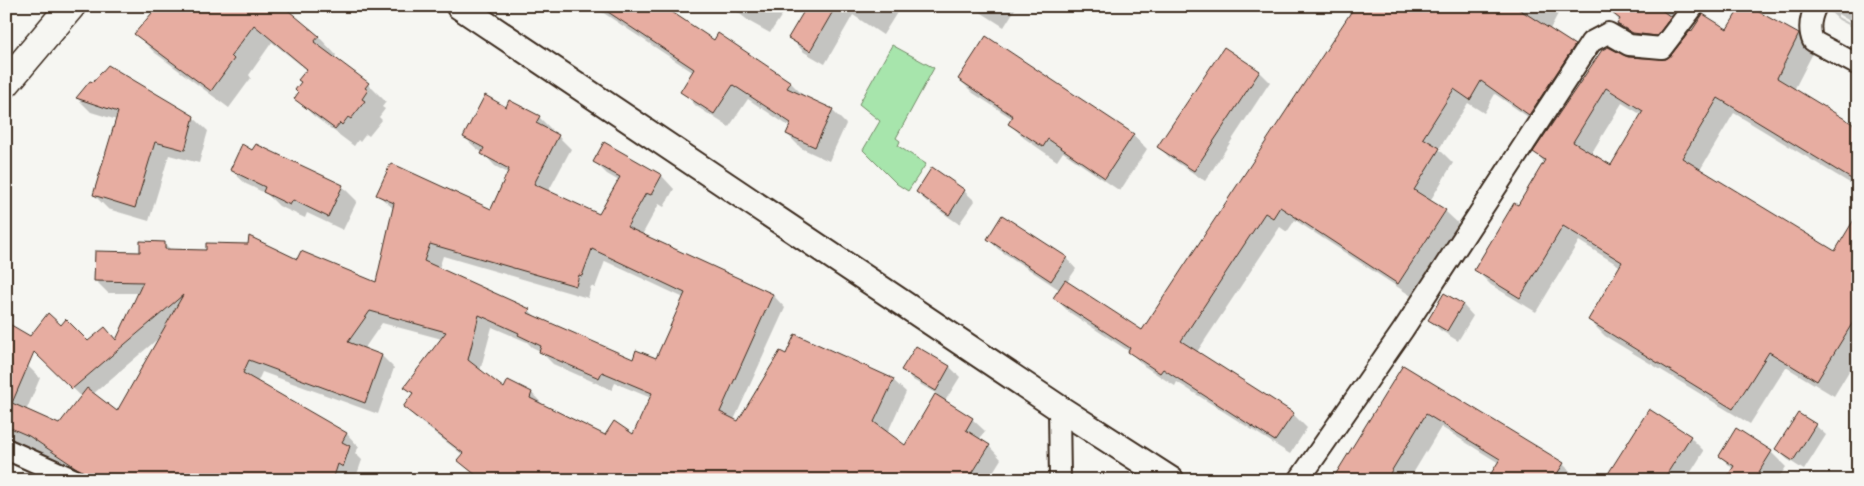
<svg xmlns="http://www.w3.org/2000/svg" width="1864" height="486" viewBox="0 0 1864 486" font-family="Itim,sans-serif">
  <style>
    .green { fill: #a7e5ac; stroke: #718865 }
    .shadow { fill: #0003; fill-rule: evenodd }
    .building { fill: #e7ada1; stroke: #3b2a1e; fill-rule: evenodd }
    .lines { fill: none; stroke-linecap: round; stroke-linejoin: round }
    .minor-casing { stroke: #3b2a1e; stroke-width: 24 }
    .tertiary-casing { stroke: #3b2a1e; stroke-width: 29 }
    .secondary-casing { stroke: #3b2a1e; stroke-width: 31 }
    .minor { stroke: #f6f6f2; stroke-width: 20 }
    .tertiary { stroke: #f6f6f2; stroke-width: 25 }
    .secondary { stroke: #f6f6f2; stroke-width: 28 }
  </style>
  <rect width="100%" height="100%" fill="#f6f6f2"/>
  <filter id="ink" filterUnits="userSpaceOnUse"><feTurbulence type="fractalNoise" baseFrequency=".02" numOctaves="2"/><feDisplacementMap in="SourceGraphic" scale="10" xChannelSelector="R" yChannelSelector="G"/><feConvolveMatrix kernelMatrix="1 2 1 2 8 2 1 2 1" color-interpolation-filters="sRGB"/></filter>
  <g filter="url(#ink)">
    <!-- green -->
    <polygon class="green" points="892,45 934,68 896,138 900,141 898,146 926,164 908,191 897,184 863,150 880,121 859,104"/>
    <!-- shadow -->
    <g class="shadow">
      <polygon points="281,6 319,37 336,55 334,58 368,84 386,102 382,107 385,109 379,117 382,120 369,136 366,134 360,142 358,140 354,146 314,116 296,99 300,93 307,70 272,42 249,75 251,78 229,108 154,52 136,34"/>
      <polygon points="593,6 661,6 714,41 718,35 791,83 805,97 832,110 846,124 829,161 801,148 787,134 790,127 748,99 729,127 696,106 682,91 694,73"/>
      <polygon points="730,6 788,6 770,33 750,22"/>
      <polygon points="808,6 901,6 883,35 853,15 825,64 804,52 790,38"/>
      <polygon points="971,6 1017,6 1004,27"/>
      <polygon points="1356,6 1562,6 1549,31 1574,46 1588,60 1544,128 1495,94 1484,113 1468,103 1439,149 1453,163 1430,201 1445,211 1460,225 1413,297 1295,220 1287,232 1280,227 1197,352 1293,414 1307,428 1290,454 1177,382 1175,386 1144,366 1130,352 1069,312 1055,298 1060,290 998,249 988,238 1066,258 1076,269 1067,282 1143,332"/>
      <path d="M1605,6h80l-12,16 15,14 40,-6 70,5 16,16 -20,39 64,39v59l-124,-75 -34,57 136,83 22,-37v140l-24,40 -48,-29 -36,57 -145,-88 -16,-16 32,-53 -42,-26 -43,71 -45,-27 -15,-15 42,-63 27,-44 -10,-11 92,-94 40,2 9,-8 -26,-3 -15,-9 -16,-16 1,-3zM1622,103l20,12 -31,52 -20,-13z"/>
      <polygon points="1829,6 1858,6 1858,26 1838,14 1838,17 1858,28 1858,30 1839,20 1828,10"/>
      <polygon points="1224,48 1260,72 1270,82 1205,181 1169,157 1159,147"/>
      <polygon points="959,79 1133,135 1147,149 1120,191 1063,152 1057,161 1024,138 1010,124 1013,119 973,93"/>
      <polygon points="77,98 193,117 208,131 199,163 169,155 149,221 108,209 94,195 117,120 91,112"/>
      <path d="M506,108l33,9 13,13 -2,2 8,4 13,13 -23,43 52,24 19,-35 -12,-7 -13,-13 11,-18 57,33 12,13 -10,18 -5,-3 -17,31 131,60 12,13 -51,112 4,3 155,-43 13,12 -19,42 18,13 32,-53 -24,-14 -10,-10 13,-23 34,20 10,10 -15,24 27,18 13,12 -6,9 10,6 12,13 -13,21h-508l-21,-20 4,-5 -46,-36 -12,-12 9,-12 -9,-8 37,-48 -60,-16 -18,26 18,7 12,12 -16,46 -116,-42 -5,11 90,51 12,13 -4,6 7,7 -7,20h-267l-82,-39v-87l22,12 12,12 -14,33 34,15 22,-29 -30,-29 9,-41 27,16 17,-14 12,11 22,-47h-31l-13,-13 46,-27 23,-10 7,7 127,11 79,23 17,-75 -16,-14 114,16 16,-38 -13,-7 -12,-13 -6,-4 -13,-12zM443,256l145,42 3,-12 4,2 10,-27 79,37 -27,61 -24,1 -94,-40 -10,-10 -90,-42zM492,327l35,15 5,5 8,4 13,13 59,26 3,-7 36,15 -17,38h-29l-61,-30 -12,-13 -28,-3 -24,-19zM160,337l-43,76 -24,-19z"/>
      <polygon points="252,152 342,186 357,201 343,230 307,213 305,218 279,206 267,194 246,184 231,170"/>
      <polygon points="932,169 964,191 975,201 959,224 927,202 917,192"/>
      <polygon points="1445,294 1463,305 1473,316 1458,341 1440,330 1429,320"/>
      <polygon points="1403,366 1563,464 1577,478 1576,480 1489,480 1499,463 1441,427 1409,480 1334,480"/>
      <polygon points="1798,415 1815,425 1826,435 1804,470 1787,459 1777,449"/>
      <polygon points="1736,430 1771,452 1786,467 1777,480 1726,480 1733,469 1720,456"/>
      <polygon points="1690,437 1704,451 1686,480 1606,480"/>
      <polygon points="6,474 15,480 6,480"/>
    </g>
    <!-- building -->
    <g class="building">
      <polygon points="158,6 283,6 319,36 314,42 369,83 365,88 368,90 362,99 365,101 351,119 348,117 342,125 340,123 335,129 294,99 298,93 295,90 301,82 298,80 307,69 254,25 231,56 234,59 211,91 134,34"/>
      <polygon points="599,6 663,6 714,40 718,33 791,82 787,88 833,109 815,147 786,134 791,123 733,85 714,114 680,92 694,69"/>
      <polygon points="807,6 836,6 810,51 788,38"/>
      <polygon points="1355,6 1514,6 1575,45 1529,115 1481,81 1470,100 1454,89 1423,138 1440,148 1414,190 1446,210 1398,284 1280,207 1273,218 1265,213 1181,341 1294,413 1275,441 1163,369 1160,373 1128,352 1130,348 1053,298 1065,280 1142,330"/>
      <polygon points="1603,6 1656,6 1671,17 1657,36 1633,33 1617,24 1620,19"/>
      <path d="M1741,6h7l51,28 -22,44 81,49v56l-140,-85 -36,60 153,93 23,-38v101l-41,67 -48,-29 -36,57 -145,-89 34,-58 -59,-36 -43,72 -46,-28 40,-67 4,2 27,-45 -12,-8 69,-102 6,-3 20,10 38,2 5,-4 19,-24 1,1 12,-18 24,15zM1606,88l37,23 -32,54 -38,-23z"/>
      <polygon points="986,36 1134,134 1105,178 1048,139 1043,147 1008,124 1013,116 958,79"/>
      <polygon points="1224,47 1260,71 1194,171 1157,147"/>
      <polygon points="108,65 194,116 185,150 155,142 135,208 93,195 118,112 76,98 90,81 93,82"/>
      <path d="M485,95l21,12 3,-7 31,16 -4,7 23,12 -25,49 65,30 21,-37 -27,-15 11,-20 58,33 -11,20 -5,-2 -19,34 146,67 -53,118 18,9 42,-70 6,3 9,-20 99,45 -20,43 31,23 30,-51 38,24 -7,12 24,15 -22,35h-486l-25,-20 6,-7 -60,-46 10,-14 -9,-6 42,-55 -76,-21 -22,31 34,13 -17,48 -116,-43 -6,13 104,60 -5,9 8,4 -7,21 -5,-3 -5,16h-233l-12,-6 -1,1 -58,-39 -23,-10v-104l24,14 18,-23 13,12 5,-6 22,22 17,-14 11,13 27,-58 -49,-1 1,-30 45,1v-11l25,1v7l41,1v-7l42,1 1,-8 48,23 4,-8 75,31 18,-79 -18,-8 15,-32 100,46 18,-40 -28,-15 3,-6 -21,-11zM430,244l146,42 3,-11 3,1 10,-27 93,44 -29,65 -20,-8 -3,9 -105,-46 2,-4 -106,-48zM183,295l-66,116 -30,-23 -28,36 -47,-21 22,-51 38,37zM479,315l40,18 -1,2 23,11 -2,6 60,26 3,-6 50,21 -19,41 -19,-13 -9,14 -75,-37 2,-6 -24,-12 -4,8 -36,-28z"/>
      <polygon points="242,144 252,150 256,144 343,185 328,217 293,200 290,205 263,192 265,187 230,170"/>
      <polygon points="932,167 965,190 949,215 916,192"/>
      <polygon points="1002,215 1067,257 1051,281 987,239"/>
      <polygon points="1444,293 1463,304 1447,331 1428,320"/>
      <polygon points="916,346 950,366 936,391 901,370"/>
      <polygon points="1403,365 1564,463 1553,480 1487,480 1500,459 1426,414 1386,480 1332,480"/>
      <polygon points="1649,409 1691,436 1663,480 1604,480"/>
      <polygon points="1798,413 1816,424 1793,461 1775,449"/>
      <polygon points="1736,428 1772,451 1754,480 1725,480 1734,466 1719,456"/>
    </g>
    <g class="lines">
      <!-- minor casing -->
      <g class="minor-casing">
        <g id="minor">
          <path d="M1816,6c-6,12 -8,23 -3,35l45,24"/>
          <polyline points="1059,408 1060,480"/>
          <polyline points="6,449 75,480"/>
          <polyline points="1299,480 1403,330 1591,42 1608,33 1629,45 1662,48 1694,6"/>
        </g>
      </g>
      <!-- tertiary casing -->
      <g class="tertiary-casing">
        <polyline id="tertiary" points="459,6 1059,408 1171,480"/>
      </g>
      <!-- secondary casing -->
      <g class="secondary-casing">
        <polyline id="secondary" points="6,83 71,6"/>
      </g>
      <!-- minor -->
      <use href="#minor" class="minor"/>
      <!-- tertiary -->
      <use href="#tertiary" class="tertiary"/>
      <!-- secondary -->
      <use href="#secondary" class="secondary"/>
    </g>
  </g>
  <!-- margin -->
  <rect width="1864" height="486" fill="none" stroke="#f6f6f2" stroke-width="25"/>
  <rect x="12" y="12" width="1839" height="461" fill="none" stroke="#3b2a1e" stroke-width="2" filter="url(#ink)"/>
</svg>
